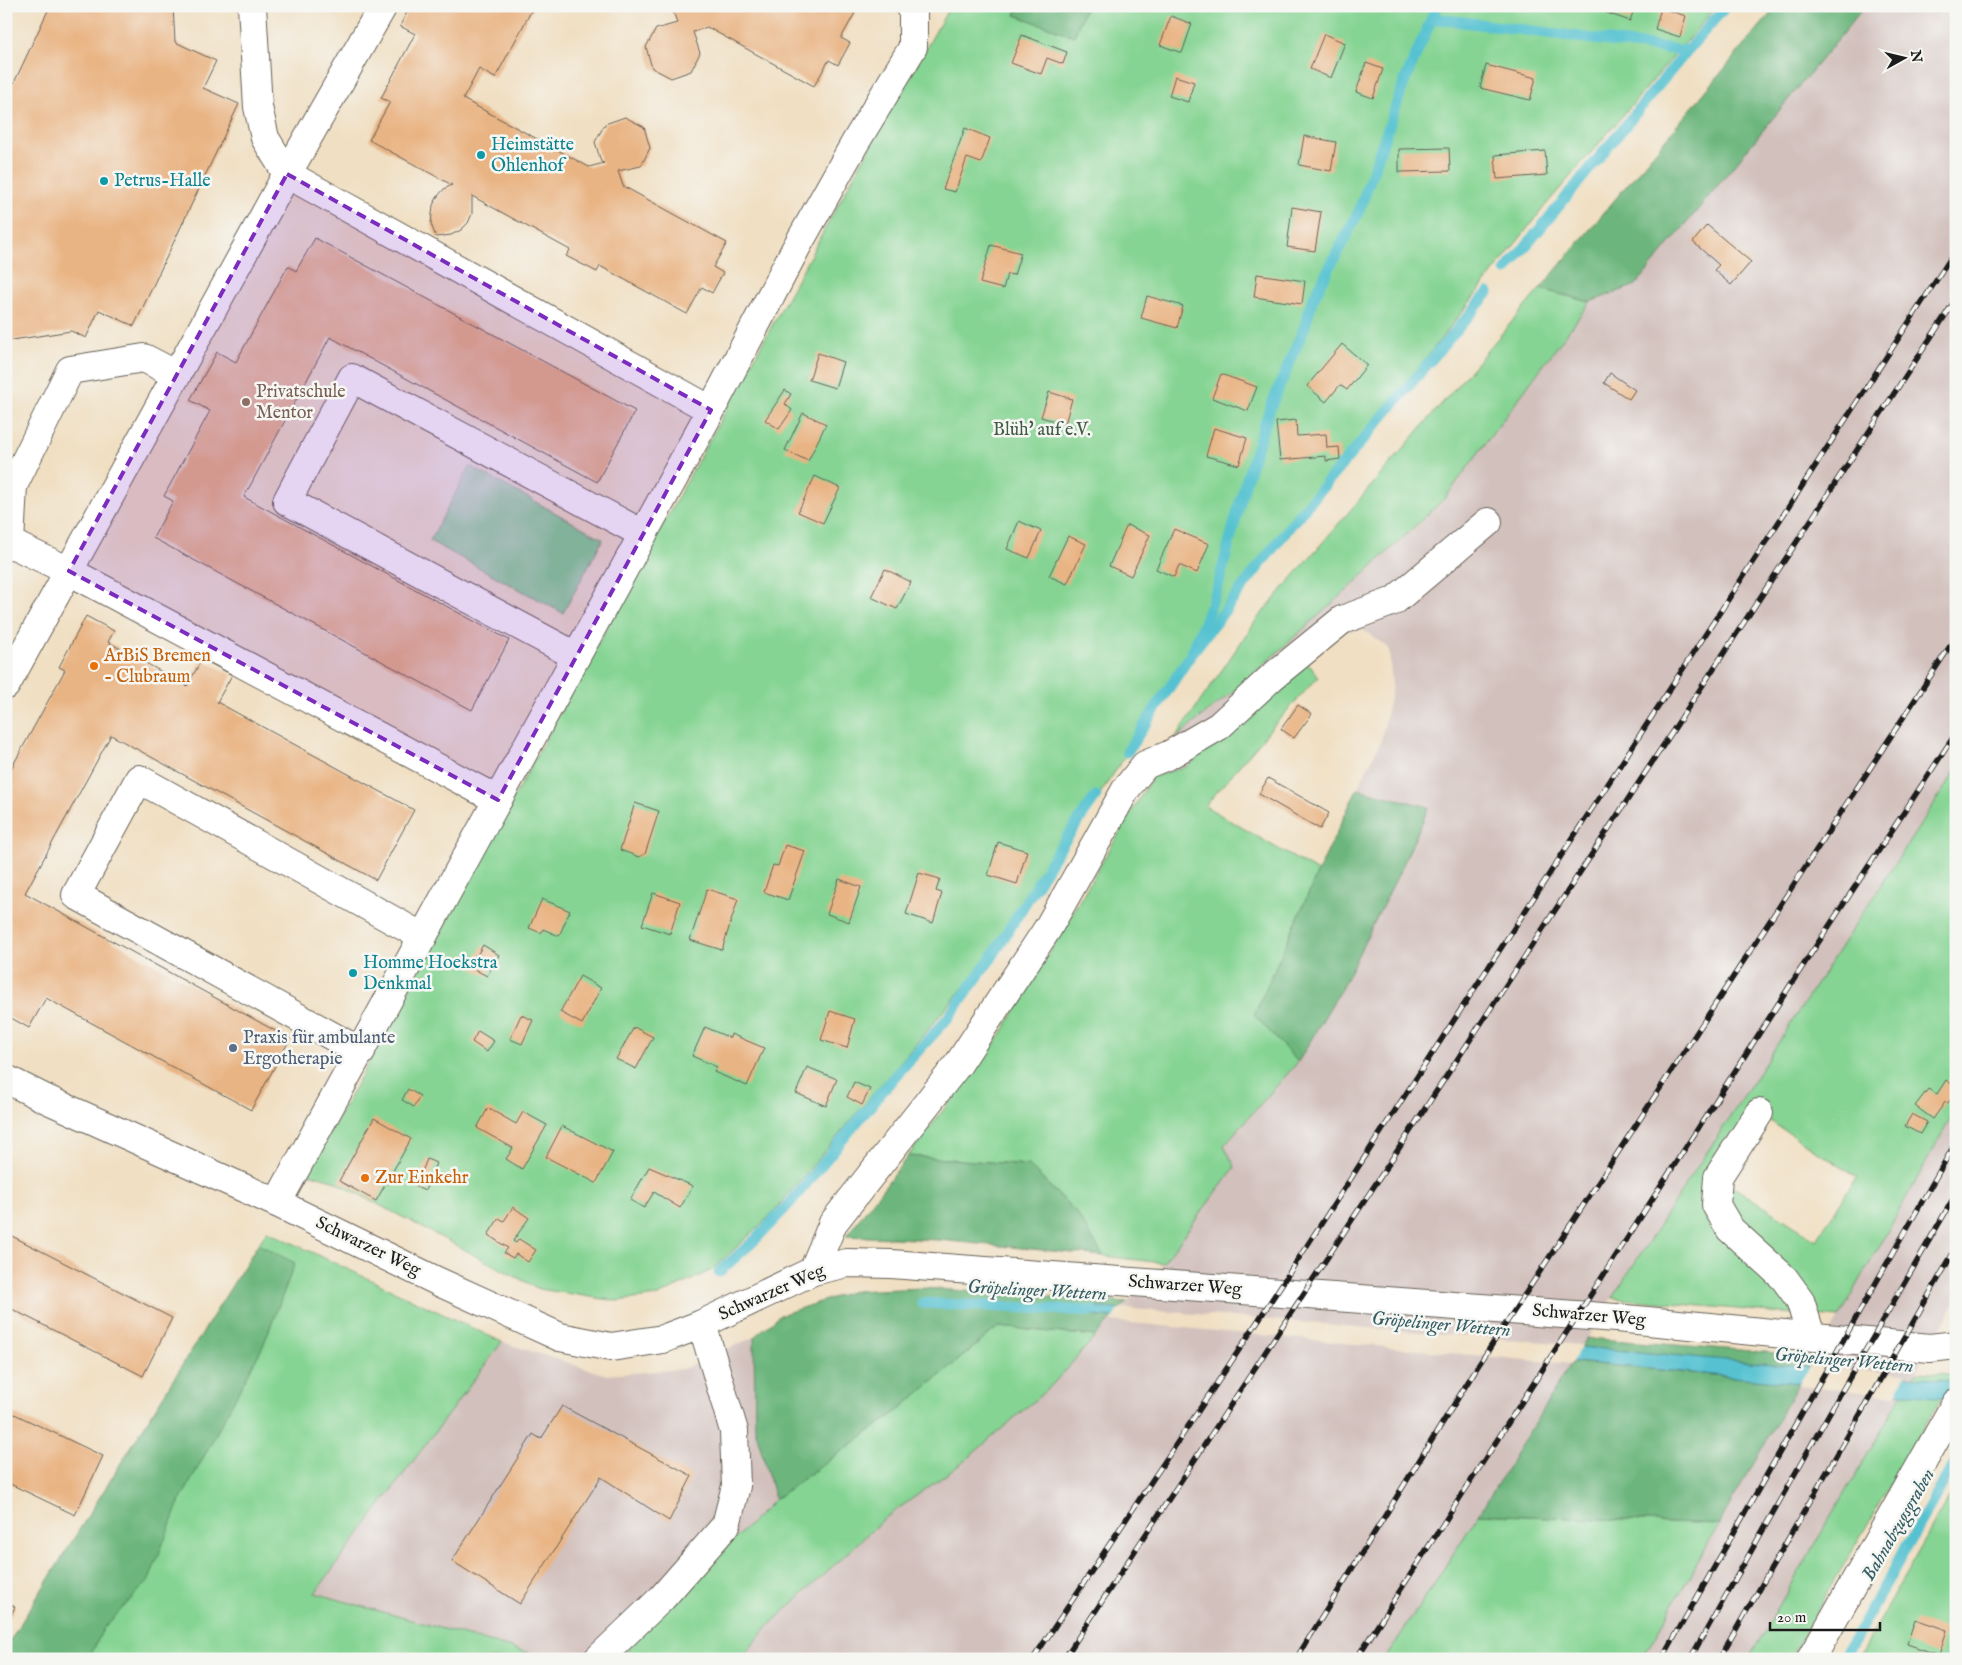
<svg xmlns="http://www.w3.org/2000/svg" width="1962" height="1665" viewBox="0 0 1962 1665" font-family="'IM FELL English',serif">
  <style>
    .industrial { fill: #d1c0bc }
    .green { fill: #85d493; stroke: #507858; fill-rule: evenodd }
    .forest { fill: #6cb67d; stroke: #44694c }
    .water { fill: #57c2d1; stroke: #3a6f76 }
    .pier { fill: #f0dfc2 }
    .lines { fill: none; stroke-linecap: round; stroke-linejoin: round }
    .stream { stroke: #57c2d1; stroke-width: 11 }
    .building { fill: #e9b483 }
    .minor-casing { stroke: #666056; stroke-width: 30 }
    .minor { stroke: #fff; stroke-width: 28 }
    .rail-casing { stroke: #1c1c1c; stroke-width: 5.5 }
    .rail { stroke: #f6f6f2; stroke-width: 4; stroke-dasharray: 11; stroke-linecap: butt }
    .marked { fill: #7b2cbf; fill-opacity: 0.2; stroke: #7b2cbf; stroke-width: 4; stroke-dasharray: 10 6; stroke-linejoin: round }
    .culture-dot { fill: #0f9aa8; stroke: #f6f6f2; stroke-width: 2 }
    .education-dot { fill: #8d6e63; stroke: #f6f6f2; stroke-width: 2 }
    .food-dot { fill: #e8710a; stroke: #f6f6f2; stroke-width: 2 }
    .service-dot { fill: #5c6f8a; stroke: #f6f6f2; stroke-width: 2 }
    .labels { text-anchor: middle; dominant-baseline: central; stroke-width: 5; stroke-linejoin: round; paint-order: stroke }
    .culture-label { font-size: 18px; fill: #0d838f; stroke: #f6f6f2; text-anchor: start }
    .education-label { font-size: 18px; fill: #785e54; stroke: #f6f6f2; text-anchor: start }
    .park-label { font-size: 18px; fill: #415c46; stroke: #f6f6f2 }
    .food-label { font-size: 18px; fill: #c56008; stroke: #f6f6f2; text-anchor: start }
    .service-label { font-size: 18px; fill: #4e5e75; stroke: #f6f6f2; text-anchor: start }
    .street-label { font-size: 18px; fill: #1c1c1c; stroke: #f6f6f2 }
    .water-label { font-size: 19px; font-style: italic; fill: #345e64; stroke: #f6f6f2 }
  </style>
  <rect width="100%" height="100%" fill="#f6f6f2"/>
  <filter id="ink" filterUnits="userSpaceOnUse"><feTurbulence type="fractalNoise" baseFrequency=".02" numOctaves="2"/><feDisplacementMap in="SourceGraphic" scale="10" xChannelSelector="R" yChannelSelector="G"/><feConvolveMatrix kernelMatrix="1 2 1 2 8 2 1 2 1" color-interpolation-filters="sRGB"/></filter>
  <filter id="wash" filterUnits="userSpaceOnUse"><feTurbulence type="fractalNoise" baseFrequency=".0096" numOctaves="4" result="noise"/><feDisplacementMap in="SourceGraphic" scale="20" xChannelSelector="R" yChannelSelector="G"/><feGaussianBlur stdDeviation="1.12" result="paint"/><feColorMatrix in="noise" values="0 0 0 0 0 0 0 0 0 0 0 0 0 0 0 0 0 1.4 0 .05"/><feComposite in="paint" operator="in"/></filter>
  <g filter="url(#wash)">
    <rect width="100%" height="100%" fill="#f0dfc2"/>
    <!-- industrial -->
    <g class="industrial">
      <polygon points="1865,6 1956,6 1956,770 1612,1298 1479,1514 1385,1659 741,1659 767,1627 885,1518 961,1464 1051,1386 1163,1263 1235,1167 1224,1146 1298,1062 1342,987 1401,869 1429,807 1357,789 1381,741 1392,687 1389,648 1363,630 1345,631 1306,660 1188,766 1152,777 1175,738 1234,691 1344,593 1445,498 1590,302 1636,285"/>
      <polygon points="1956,1109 1956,1301 1748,1659 1642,1659 1787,1404 1839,1318"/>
      <polygon points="754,1337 755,1428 775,1499 685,1589 619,1659 542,1659 543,1657 314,1593 502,1342 606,1375 683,1369"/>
    </g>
    <!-- green -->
    <g class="green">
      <polygon points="950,6 1019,6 1015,15 1074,36 1086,6 1717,6 1545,206 1193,656 992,954 770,1216 712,1270 658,1296 616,1301 539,1289 332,1180 308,1173 860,165"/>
      <polygon points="1540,289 1590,302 1445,498 1344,593 1234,691 1175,738 1257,619"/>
      <polygon points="470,466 603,539 563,613 430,541"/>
      <polygon points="1306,660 1318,677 1274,725 1205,806 1318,872 1255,1015 1298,1062 1224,1145 1235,1167 1163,1263 1103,1256 1076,1212 1028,1165 908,1156 1000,1036 1152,777 1188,766"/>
      <path d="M1956,770v339l-117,209 -227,-20zM1759,1114l98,63 -41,63 -98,-63z"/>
      <polygon points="267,1231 502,1342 315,1593 543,1657 542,1659 6,1659 6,1647"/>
      <polygon points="998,1327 1096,1336 1051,1386 961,1464 885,1518 767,1627 741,1659 619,1659 685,1589 775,1499 895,1413"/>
      <polygon points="1915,1372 1955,1374 1789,1659 1748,1659"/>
      <polygon points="1956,1486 1956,1659 1857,1659"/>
      <polygon points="1479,1514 1719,1524 1642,1659 1385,1659"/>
    </g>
    <!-- forest -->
    <g class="forest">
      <polygon points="1019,6 1086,6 1074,36 1015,15"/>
      <polygon points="1777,6 1865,6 1636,285 1590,302 1540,289"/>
      <polygon points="1357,789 1429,807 1401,869 1342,987 1298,1062 1254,1015 1318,872"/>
      <polygon points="908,1156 1028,1165 1076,1212 1103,1256 938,1240 846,1236"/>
      <polygon points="258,1244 295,1263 263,1346 178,1505 149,1580 103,1629 89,1659 6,1659 6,1647"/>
      <polygon points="923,1288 1127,1302 1119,1310 1090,1307 1092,1316 1112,1318 1096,1336 998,1327 895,1413 775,1499 755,1428 754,1337 780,1315 853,1291"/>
      <polygon points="1587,1338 1816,1356 1808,1368 1581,1347"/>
      <polygon points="1572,1362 1799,1383 1719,1524 1479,1514"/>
    </g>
    <!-- water -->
    <polygon class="water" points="1090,1307 1581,1347 1951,1380 1956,1381 1956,1398 1112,1318 1092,1316 1079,1310"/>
    <!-- pier -->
    <g class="pier">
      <polygon points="1121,1308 1581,1345 1582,1345 1570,1364 1110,1321"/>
      <polygon points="1810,1365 1906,1374 1895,1395 1798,1386"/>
    </g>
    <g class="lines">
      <!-- stream -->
      <g class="stream">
        <polyline points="1432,18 1687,51"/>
        <polyline points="1506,270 1687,51 1726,6"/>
        <polyline points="1192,653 1217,589 1245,484 1269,411 1305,326 1312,301 1359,211 1404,83 1437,6"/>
        <polyline points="1127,752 1192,653 1294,521 1488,293"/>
        <polyline points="719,1272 755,1240 790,1203 896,1075 947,1019 992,957 1055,855 1096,796"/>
        <polyline points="922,1303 1093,1311"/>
        <polyline points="1843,1659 1956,1460"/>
      </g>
    </g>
    <g id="blocks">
      <!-- building -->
      <g class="building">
        <polygon points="50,6 173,6 175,42 216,61 203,88 239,104 134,326 99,310 86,338 71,331 6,341 6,100"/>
        <polygon points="410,6 534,6 495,78 479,69 463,99 589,167 604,163 601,162 595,142 605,124 625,117 644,127 650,148 641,166 618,171 623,186 727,243 713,267 723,273 712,293 702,287 687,314 600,266 597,272 566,256 570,250 472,196 472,214 468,223 461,230 451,235 436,237 431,224 433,205 438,196 444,189 452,185 369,140 390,102 381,98 415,34 400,26"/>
        <polygon points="669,6 842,6 855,13 841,38 850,43 838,65 829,60 814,86 707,27 693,32 700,53 691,71 671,78 652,68 646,47 656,29 677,23 672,8"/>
        <polygon points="1587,6 1635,6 1630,21"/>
        <polygon points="1661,8 1686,16 1680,37 1655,29"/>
        <polygon points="1171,16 1192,24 1182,53 1160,45"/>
        <polygon points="1324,34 1345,43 1331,78 1310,69"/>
        <polygon points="1022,35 1067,52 1063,64 1047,58 1041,74 1011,63"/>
        <polygon points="1366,63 1383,69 1373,98 1356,92"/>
        <polygon points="1486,65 1536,78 1530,100 1480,88"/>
        <polygon points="1175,76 1194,82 1188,102 1169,96"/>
        <polygon points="965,128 990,138 981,163 967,158 955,192 943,189"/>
        <polygon points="1304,136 1336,142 1331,171 1299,165"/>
        <polygon points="1449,148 1450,171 1399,172 1399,149"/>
        <polygon points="1545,151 1547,175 1497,179 1495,155"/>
        <polygon points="1292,207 1321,212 1315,251 1287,247"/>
        <polygon points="1707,225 1751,262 1731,285 1714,270 1719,265 1693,242"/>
        <polygon points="315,238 635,411 597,482 330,337 244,497 509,640 472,710 153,538 173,501 164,496 210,411 190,400 217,352 236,362 288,266 296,271"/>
        <polygon points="991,245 1021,253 1014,275 1007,274 1003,289 980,283"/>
        <polygon points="1257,274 1305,281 1302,304 1254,297"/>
        <polygon points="1147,296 1183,306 1177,328 1141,318"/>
        <polygon points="1342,344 1367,365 1347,390 1340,385 1326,402 1307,386"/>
        <polygon points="818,353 843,362 835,388 809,380"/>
        <polygon points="1610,373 1635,390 1629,399 1604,383"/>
        <polygon points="1221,374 1257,387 1248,411 1212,398"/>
        <polygon points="785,390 791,394 785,404 792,410 779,429 765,420"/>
        <polygon points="1049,392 1072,399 1065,424 1041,417"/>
        <polygon points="803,413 826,424 808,461 785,450"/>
        <polygon points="1296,420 1297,436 1326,434 1327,448 1339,447 1340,459 1326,461 1326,456 1280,460 1276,422"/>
        <polygon points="1214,428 1247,438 1239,465 1206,456"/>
        <polygon points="815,476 840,488 823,523 798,512"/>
        <polygon points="1019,521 1041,531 1029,558 1007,549"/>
        <polygon points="1127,525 1150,535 1131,576 1109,566"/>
        <polygon points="1174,529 1209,544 1197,573 1179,565 1174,577 1156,569"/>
        <polygon points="1068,536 1086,544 1067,584 1049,576"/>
        <polygon points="885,569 911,582 897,609 871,597"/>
        <polygon points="86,616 114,631 108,642 187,686 202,659 232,675 217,702 414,810 376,880 111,735 25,893 290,1039 251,1110 46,998 29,1028 6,1015 6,778 65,670 59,667"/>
        <polygon points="1298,705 1312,714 1294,738 1281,729"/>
        <polygon points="1268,778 1329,813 1320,829 1259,794"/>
        <polygon points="635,803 659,811 645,854 639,857 620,850"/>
        <polygon points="998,842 1027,851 1017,884 988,875"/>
        <polygon points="785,845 805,851 788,900 764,892 773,865 778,866"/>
        <polygon points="919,873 940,879 936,891 942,893 933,923 906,914"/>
        <polygon points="839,879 861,887 849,922 827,914"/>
        <polygon points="707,889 738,899 722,950 690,940"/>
        <polygon points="653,893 680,902 670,934 642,925"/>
        <polygon points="542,899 570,911 559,936 543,929 541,933 529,928"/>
        <polygon points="483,945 499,955 487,976 470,967"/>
        <polygon points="580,976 601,988 582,1024 560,1012"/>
        <polygon points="830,1011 855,1019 847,1048 821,1040"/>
        <polygon points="521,1015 533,1020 522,1044 510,1039"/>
        <polygon points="634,1027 653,1037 636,1069 616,1059"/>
        <polygon points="705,1027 730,1038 731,1034 764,1048 747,1086 714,1072 717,1067 692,1056"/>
        <polygon points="478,1031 494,1041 487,1052 472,1042"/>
        <polygon points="807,1067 837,1079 826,1106 796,1093"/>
        <polygon points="1946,1080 1956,1087 1956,1093 1948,1103 1946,1101 1933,1119 1915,1106 1928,1089 1937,1094"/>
        <polygon points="854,1082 870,1089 862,1105 847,1097"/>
        <polygon points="408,1089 420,1096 414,1107 402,1100"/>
        <polygon points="488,1108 516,1124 523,1112 547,1125 522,1169 506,1159 513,1148 477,1128"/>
        <polygon points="1912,1114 1927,1122 1920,1134 1905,1126"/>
        <polygon points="374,1118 411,1139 376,1201 339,1181"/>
        <polygon points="562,1126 613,1152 596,1183 546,1157"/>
        <polygon points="427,1159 436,1163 425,1191 416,1187"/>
        <polygon points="649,1167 693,1186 680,1208 654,1192 644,1208 630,1200"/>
        <polygon points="513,1207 529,1218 513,1241 516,1243 519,1239 536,1250 528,1262 516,1254 513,1258 504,1253 508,1248 488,1235 499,1218 504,1221"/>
        <polygon points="6,1233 172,1318 143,1376 6,1306"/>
        <polygon points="562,1406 692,1476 669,1521 601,1477 520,1604 452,1561 533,1434 541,1439"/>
        <polygon points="6,1410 103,1456 75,1515 6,1482"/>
        <polygon points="6,1602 15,1607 6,1625"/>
        <polygon points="1915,1619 1947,1630 1939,1655 1907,1644"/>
      </g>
    </g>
  </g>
  <g filter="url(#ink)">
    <use href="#blocks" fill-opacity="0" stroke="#666056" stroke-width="1"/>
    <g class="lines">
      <!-- minor casing -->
      <g class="minor-casing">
        <g id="minor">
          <polyline points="252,6 258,107 265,138 287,174 711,410"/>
          <polyline points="10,543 13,486 70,370 144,358 177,375"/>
          <polyline points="6,546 10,543 69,571 498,800"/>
          <polyline points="576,656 287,501 352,378 643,534"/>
          <polyline points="6,685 287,174 383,6"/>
          <polyline points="361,1052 76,895 139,779 423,937"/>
          <polyline points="6,1079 44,1098 277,1203 439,1282 560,1337 611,1347 663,1339 702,1324 813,1271 847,1263 891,1264 1616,1318 1930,1348 1956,1345"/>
          <polyline points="1759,1113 1718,1177 1716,1205 1730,1229 1784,1278 1800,1300 1811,1336"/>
          <polyline points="277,1203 711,410 796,248 855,143 913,47 913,12 909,6"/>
          <polyline points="813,1271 833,1223 959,1063 1048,928 1126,789 1145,765 1169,755 1219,726 1272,677 1342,620 1394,601 1488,522"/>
          <polyline points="598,1659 662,1598 726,1525 736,1486 734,1431 702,1324"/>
          <polyline points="1811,1659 1956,1403"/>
        </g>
      </g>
      <!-- minor -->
      <use href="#minor" class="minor"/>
      <!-- rail casing -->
      <g class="rail-casing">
        <g id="rail">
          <polyline points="1033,1659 1237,1353 1956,250"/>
          <polyline points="1064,1659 1956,299"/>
          <polyline points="1296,1659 1476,1369 1956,637"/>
          <polyline points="1356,1659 1793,981 1956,733"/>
          <polyline points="1662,1659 1956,1142"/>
          <polyline points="1690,1659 1839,1396 1956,1194"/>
          <polyline points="1719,1659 1956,1248"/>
        </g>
      </g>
      <!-- rail -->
      <use href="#rail" class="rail"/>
    </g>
  </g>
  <!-- marked area -->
  <path class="marked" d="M287,174l424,236 -213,390 -429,-229z"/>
  <!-- markers -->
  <g class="culture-dot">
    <circle cx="481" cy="155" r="5"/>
    <circle cx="104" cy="181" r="5"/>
    <circle cx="353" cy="973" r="5"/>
  </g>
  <circle class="education-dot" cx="246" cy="402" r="5"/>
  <g class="food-dot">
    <circle cx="94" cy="666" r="5"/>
    <circle cx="365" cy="1178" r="5"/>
  </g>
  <circle class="service-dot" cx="233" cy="1048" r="5"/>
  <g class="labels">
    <!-- culture labels -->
    <g class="culture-label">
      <text x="491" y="145">Heimstätte<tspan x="491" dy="21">Ohlenhof</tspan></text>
      <text x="114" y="181">Petrus-Halle</text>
      <text x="363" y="963">Homme Hoekstra<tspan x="363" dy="21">Denkmal</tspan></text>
    </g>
    <!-- education labels -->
    <g class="education-label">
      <text x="256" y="392">Privatschule<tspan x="256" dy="21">Mentor</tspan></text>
    </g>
    <!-- park labels -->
    <g class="park-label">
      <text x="1042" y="430">Blüh' auf e.V.</text>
    </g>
    <!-- food labels -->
    <g class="food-label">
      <text x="104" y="656">ArBiS Bremen<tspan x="104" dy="21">- Clubraum</tspan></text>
      <text x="375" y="1178">Zur Einkehr</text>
    </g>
    <!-- service labels -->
    <g class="service-label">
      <text x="243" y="1038">Praxis für ambulante<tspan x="243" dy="21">Ergotherapie</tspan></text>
    </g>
    <!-- street labels -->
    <g class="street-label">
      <text transform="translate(368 1247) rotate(26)">Schwarzer Weg</text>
      <text transform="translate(1185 1286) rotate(4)">Schwarzer Weg</text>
      <text transform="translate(772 1293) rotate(-24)">Schwarzer Weg</text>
      <text transform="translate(1589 1316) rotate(5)">Schwarzer Weg</text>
    </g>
    <!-- water labels -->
    <g class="water-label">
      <text transform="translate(1037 1291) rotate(3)">Gröpelinger Wettern</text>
      <text transform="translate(1441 1325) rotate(5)">Gröpelinger Wettern</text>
      <text transform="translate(1844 1361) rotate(5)">Gröpelinger Wettern</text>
      <text transform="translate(1899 1525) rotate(-60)">Bahnabzugsgraben</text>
    </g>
  </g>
  <!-- margin -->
  <rect width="1962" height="1665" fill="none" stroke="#f6f6f2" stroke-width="25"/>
  <!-- north arrow -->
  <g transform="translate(1904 58) rotate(82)" stroke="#f6f6f2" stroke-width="4" paint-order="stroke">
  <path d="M0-4L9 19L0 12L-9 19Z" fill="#1c1c1c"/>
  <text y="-8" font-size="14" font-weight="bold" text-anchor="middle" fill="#1c1c1c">N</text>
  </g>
  <!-- scale -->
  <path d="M1770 1622v8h110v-8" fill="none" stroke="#1c1c1c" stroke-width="2.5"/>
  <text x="1777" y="1622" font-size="15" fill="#1c1c1c" stroke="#f6f6f2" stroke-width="4" paint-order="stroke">20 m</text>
</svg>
